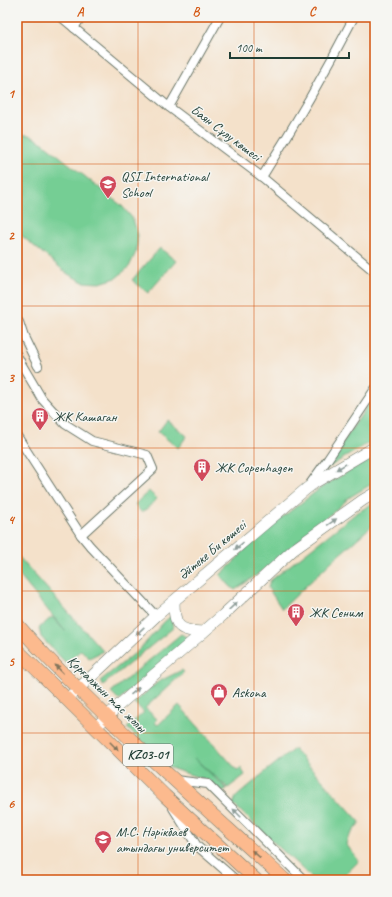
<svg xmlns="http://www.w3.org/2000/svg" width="392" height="897" viewBox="0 0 392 897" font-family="Caveat,sans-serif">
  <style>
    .green { fill: #75ce94; stroke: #4a8664 }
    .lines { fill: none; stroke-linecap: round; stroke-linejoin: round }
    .minor-casing { stroke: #6a7668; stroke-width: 10 }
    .tertiary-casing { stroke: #6a7668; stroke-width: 12 }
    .primary-casing { stroke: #6a7668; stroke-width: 14 }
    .minor { stroke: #fff; stroke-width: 8 }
    .tertiary { stroke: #fff; stroke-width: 11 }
    .primary { stroke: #fcba8e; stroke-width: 13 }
    .oneway { fill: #8f9e9a }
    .oneway2 { fill: #82755c }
    .grid { fill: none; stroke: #d45610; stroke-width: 1; stroke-opacity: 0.55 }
    .labels { text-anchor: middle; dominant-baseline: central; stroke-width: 3; stroke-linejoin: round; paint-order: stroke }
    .shield { fill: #f6f6f2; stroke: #60746d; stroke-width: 1 }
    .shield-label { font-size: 13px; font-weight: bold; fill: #1f3d34 }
    .street-label { font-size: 14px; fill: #1f3d34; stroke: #f6f6f2 }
    .poi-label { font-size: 14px; fill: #1f3d34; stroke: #f6f6f2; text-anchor: start }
    .neatline { fill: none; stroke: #d45610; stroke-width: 1.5 }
    .grid-label { font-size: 13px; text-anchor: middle; font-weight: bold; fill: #d45610 }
  </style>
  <rect width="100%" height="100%" fill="#f6f6f2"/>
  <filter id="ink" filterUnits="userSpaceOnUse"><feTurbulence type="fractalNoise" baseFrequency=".025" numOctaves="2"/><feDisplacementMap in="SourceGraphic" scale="8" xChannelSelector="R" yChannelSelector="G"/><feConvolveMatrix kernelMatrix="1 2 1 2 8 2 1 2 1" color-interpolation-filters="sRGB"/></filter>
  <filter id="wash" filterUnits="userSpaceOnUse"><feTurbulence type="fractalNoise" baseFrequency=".012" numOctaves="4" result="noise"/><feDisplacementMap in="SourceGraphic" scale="16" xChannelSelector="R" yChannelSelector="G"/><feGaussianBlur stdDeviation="0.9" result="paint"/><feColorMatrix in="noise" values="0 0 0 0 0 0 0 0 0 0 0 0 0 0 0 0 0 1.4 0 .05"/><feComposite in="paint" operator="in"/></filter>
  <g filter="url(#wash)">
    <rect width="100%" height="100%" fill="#f4e1ca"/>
    <!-- green -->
    <g class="green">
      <polygon points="17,134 29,135 43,143 122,206 133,219 138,235 136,252 129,267 116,278 100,283 83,282 68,274 17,232"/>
      <polygon points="160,248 176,261 148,293 132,280"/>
      <polygon points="374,396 375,399 375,439 324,470"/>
      <polygon points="167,420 187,436 178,448 158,432"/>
      <polygon points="375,456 375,482 350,497 321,523 268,567 235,590 230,586 220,575 233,563 255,538 322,487"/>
      <polygon points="149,491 157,499 142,513 135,504"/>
      <polygon points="375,502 375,523 332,561 282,609 268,588 270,581 355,514"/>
      <polygon points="17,555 103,651 89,658 81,650 66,663 41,637 39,628 52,617 66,632 17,573"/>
      <polygon points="171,616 173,628 103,685 100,681 139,650 164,622"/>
      <polygon points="181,634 188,638 192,638 119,700 111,692"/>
      <polygon points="182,670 184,672 145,708 157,719 155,723 158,725 179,705 237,770 241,768 245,775 228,788 194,758 227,789 222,792 207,780 170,768 127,728 144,712 134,703 158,682"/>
      <polygon points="294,749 360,822 348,838 346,844 359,861 340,880 314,880 233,804 236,797 265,772"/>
    </g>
  </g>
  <g filter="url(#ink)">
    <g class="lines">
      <!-- minor casing -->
      <g class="minor-casing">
        <g id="minor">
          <polyline points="61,17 169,107 262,177 375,272"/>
          <polyline points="74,28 81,17"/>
          <polyline points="169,107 220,17"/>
          <path d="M262,177c33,-52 64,-106 92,-160"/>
          <polyline points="19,322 24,337 38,366"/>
          <polyline points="17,355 22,365 42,399 65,424 92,441 147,455 153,469 81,535"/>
          <polyline points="17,436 81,535 90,546 156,616"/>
          <polyline points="310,484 328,459 375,389"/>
          <polyline points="175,780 208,784 304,880"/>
          <polyline points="173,808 197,846 236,880"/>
        </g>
      </g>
      <!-- tertiary casing -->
      <g class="tertiary-casing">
        <g id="tertiary">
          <path d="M174,601c0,25 4,30 29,31"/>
          <polyline points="67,699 91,677 156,616 306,489 314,483 375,447"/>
          <polyline points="96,727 119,705 223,615 293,550 363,500 375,493"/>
        </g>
      </g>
      <!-- primary casing -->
      <g class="primary-casing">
        <g id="primary">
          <path d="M17,624c23,27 48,52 74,77 62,62 129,120 194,179"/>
          <polyline points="17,650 165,796 256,880"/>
        </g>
      </g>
      <!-- minor -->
      <use href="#minor" class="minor"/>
      <!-- tertiary -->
      <use href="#tertiary" class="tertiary"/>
      <!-- primary -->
      <use href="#primary" class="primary"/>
    </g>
    <!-- one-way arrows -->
    <defs><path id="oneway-solid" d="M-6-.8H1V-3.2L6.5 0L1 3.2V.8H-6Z"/></defs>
    <g class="oneway">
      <use href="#oneway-solid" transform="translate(341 467) rotate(149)"/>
      <use href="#oneway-solid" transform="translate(332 522) rotate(-35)"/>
      <use href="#oneway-solid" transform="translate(239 546) rotate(140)"/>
      <use href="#oneway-solid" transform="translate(233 606) rotate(-43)"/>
      <use href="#oneway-solid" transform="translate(140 631) rotate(136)"/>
      <use href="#oneway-solid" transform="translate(135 691) rotate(-41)"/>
      <use href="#oneway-solid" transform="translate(237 813) rotate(-135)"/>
    </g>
    <g class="oneway2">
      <use href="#oneway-solid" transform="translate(59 669) rotate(-134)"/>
      <use href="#oneway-solid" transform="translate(114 746) rotate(45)"/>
      <use href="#oneway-solid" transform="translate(256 854) rotate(-138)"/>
    </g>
  </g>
  <!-- grid -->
  <path class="grid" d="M138,17v863M254,17v863M17,164h358M17,306h358M17,448h358M17,591h358M17,733h358"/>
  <!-- icons -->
  <defs>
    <g id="school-pin" transform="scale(0.9)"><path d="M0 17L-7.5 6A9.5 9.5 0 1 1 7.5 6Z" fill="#d1495b" stroke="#f6f6f2"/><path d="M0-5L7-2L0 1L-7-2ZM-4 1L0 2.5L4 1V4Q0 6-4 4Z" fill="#fff"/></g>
    <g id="building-pin" transform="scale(0.9)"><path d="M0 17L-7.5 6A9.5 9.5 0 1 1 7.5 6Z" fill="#d1495b" stroke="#f6f6f2"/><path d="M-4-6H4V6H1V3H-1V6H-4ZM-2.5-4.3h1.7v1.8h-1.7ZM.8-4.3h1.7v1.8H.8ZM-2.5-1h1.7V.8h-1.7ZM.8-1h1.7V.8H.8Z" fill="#fff"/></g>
    <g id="shop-pin" transform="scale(0.9)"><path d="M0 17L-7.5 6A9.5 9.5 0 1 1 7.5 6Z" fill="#d1495b" stroke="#f6f6f2"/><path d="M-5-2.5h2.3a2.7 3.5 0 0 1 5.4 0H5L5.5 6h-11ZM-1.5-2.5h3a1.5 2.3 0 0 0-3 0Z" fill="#fff"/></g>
    <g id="university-pin" transform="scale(0.9)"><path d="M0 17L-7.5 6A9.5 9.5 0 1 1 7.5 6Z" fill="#d1495b" stroke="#f6f6f2"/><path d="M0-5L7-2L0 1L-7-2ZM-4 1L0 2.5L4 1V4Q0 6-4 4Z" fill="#fff"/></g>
  </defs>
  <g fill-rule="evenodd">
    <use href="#school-pin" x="108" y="184"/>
    <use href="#building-pin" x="40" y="416"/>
    <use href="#building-pin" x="202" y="467"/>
    <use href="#building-pin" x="296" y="612"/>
    <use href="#shop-pin" x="219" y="692"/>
    <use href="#university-pin" x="103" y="839"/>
  </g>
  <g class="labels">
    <!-- shield labels -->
    <rect class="shield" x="123" y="744" width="50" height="22" rx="3"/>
    <g class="shield-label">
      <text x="148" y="755">KZ03-01</text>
    </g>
    <!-- street labels -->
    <g class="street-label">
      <text transform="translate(226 133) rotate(37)">Баян Сұлу көшесі</text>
      <text transform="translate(212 550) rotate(-40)">Әйтеке Би көшесі</text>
      <text transform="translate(107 694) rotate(44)">Қорғалжын тас жолы</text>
    </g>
    <!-- poi labels -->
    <g class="poi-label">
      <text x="121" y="176">QSI International<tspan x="121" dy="16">School</tspan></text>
      <text x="53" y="416">ЖК Кашаган</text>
      <text x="215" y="467">ЖК Copenhagen</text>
      <text x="309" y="612">ЖК Сеним</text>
      <text x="232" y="692">Askona</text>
      <text x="116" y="831">М.С. Нәрікбаев<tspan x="116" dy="16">атындағы университет</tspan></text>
    </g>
  </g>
  <!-- margin -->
  <rect width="392" height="897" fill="none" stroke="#f6f6f2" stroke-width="44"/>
  <!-- scale -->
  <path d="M230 52v6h119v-6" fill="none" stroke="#1f3d34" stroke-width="2"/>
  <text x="236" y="52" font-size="12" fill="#1f3d34" stroke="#f6f6f2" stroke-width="3" paint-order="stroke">100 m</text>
  <rect x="22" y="22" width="348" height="853" class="neatline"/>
  <g class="grid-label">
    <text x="80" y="16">A</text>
    <text x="196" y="16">B</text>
    <text x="312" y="16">C</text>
    <text x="11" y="98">1</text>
    <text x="11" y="240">2</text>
    <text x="11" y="382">3</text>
    <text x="11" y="524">4</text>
    <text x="11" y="666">5</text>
    <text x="11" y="808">6</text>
  </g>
</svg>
